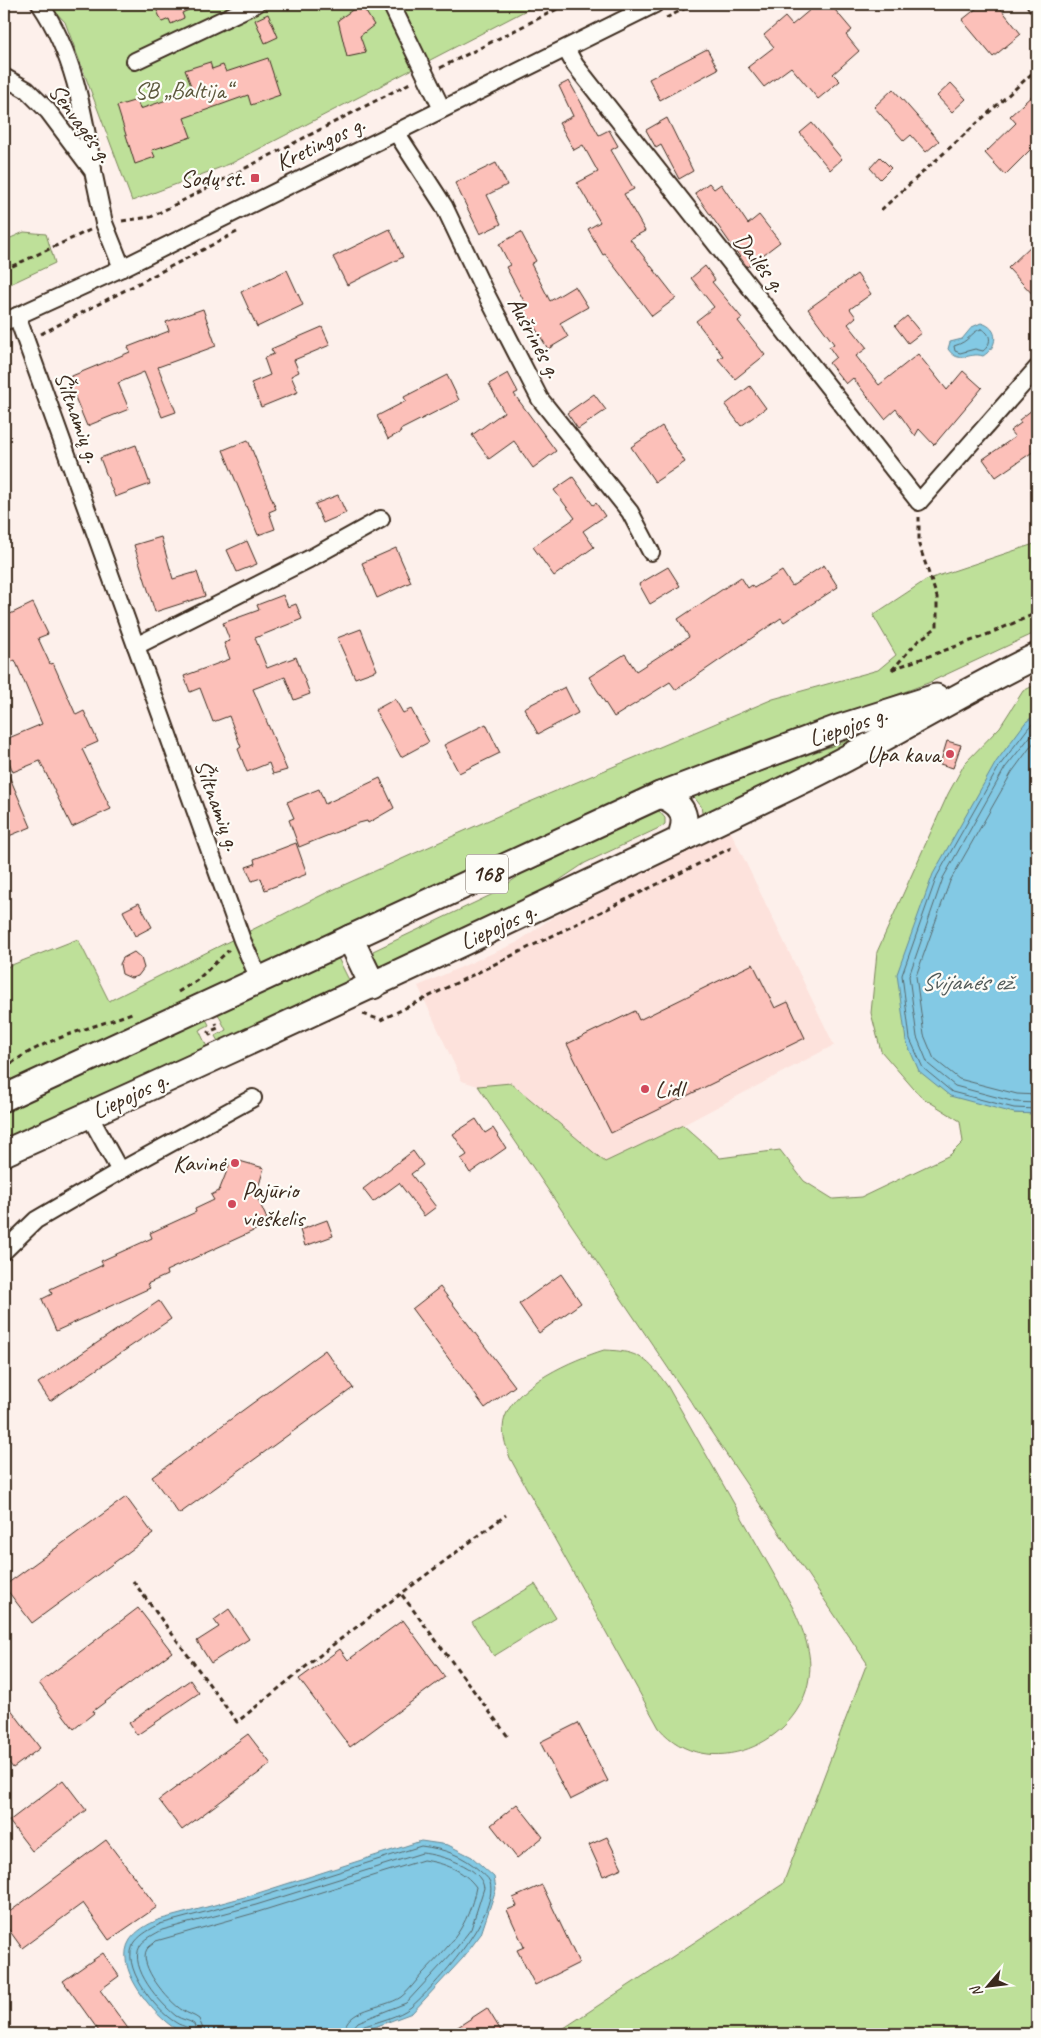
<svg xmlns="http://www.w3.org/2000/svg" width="1041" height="2038" viewBox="0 0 1041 2038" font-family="Caveat,sans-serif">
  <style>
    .built { fill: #fde2dc }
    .green { fill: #bee099; stroke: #7c855c }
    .water { fill: #83c9e4; stroke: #668995 }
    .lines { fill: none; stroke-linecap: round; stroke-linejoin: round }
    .shore { stroke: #586a6d; stroke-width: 1 }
    .building { fill: #fcc0b9; stroke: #3b2a1e }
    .minor-casing { stroke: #3b2a1e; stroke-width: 20 }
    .primary-casing { stroke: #3b2a1e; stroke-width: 29 }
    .path { stroke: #3b2a1e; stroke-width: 3; stroke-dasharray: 5 4; stroke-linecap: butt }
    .minor { stroke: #fdfcf7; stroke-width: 16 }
    .primary { stroke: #fdfcf7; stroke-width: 25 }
    .poi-dot { fill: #d1495b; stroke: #fdfcf7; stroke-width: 2 }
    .labels { text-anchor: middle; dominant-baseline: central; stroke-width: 4.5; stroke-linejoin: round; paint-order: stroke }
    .shield { fill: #fdfcf7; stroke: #75695f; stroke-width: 1 }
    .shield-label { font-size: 22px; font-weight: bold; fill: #3b2a1e }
    .park-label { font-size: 24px; fill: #5c583d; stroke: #fdfcf7 }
    .street-label { font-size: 24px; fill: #3b2a1e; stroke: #fdfcf7 }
    .poi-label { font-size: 24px; fill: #3b2a1e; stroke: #fdfcf7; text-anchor: end }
    .water-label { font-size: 25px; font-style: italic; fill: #515a59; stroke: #fdfcf7 }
  </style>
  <rect width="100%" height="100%" fill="#fdf0eb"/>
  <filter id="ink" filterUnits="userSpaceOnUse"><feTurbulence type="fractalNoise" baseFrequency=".02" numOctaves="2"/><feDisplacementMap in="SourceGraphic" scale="10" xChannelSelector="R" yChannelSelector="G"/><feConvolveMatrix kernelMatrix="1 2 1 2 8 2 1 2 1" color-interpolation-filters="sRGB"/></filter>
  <g filter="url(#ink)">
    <!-- built -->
    <polygon class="built" points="730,830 834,1045 683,1125 605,1162 511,1083 478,1086 462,1081 418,986 516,943 552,918"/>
    <!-- green -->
    <g class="green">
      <polygon points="48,4 538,4 232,163 132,201 65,22"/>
      <polygon points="24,232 46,234 55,263 4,287 4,241"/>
      <polygon points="1037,543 1037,632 928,683 645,789 4,1083 4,968 78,939 109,1001 328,892 518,807 773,699 878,670 896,655 873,615 926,580"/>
      <polygon points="1037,684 1037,713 1025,723 1014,1113 1037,1114 1037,2034 555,2034 783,1884 867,1663 478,1086 511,1083 605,1162 683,1125 720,1158 780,1150 804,1181 833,1199 862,1197 950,1155 963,1142 960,1121 920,1096 881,1051 871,1013 877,952 948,794 965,763 1000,727 1023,691"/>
      <polygon points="871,732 703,819 701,806 693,796"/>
      <polygon points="654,810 659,811 665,818 665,824 661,827 585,863 533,898 384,967 375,964 373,951 493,894 536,864"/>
      <polygon points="337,956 350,982 219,1043 215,1036 226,1030 217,1012"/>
      <polygon points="205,1017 209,1025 199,1030 208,1049 4,1142 4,1111"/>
      <path d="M604,1350c36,1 44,9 64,37l125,221c10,22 20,45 16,70 -9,66 -103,106 -150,50l-149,-270c-4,-12 -10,-27 -5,-41 12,-33 67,-57 99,-67z"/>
      <polygon points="535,1584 556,1618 494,1656 472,1622"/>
    </g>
    <!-- water -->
    <g class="water">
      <path d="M981,323c19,5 17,24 2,33 -15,-5 -23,10 -35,-7l2,-7 12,-3 10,-12z"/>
      <polygon points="1037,713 1037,1114 1014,1113 950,1096 919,1071 906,1041 897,974 933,874 996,762 1025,723"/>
      <path d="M421,1841l27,4 24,12 22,20 2,12 -15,45 -18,24 -51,55 -56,21h-164c-7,-2 -16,-4 -22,-9 -19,-14 -57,-59 -40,-85 6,-9 18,-16 28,-20l94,-25z"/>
    </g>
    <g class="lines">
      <!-- shore -->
      <g class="shore">
        <path d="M981,329c11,4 11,15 2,22l-8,-2 -15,4 -5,-2 -1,-5c17,-5 15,-13 27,-17z"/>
        <polyline points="1037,720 1029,727 1000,765 937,876 902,975 910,1039 923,1068 952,1092 1014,1108 1037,1109"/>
        <polyline points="1037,728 1005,768 943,878 909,976 917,1037 928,1064 955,1086 1015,1102 1037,1103"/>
        <polyline points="1037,738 1012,772 950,881 916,976 924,1035 934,1059 959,1079 1017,1094 1037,1095"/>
        <path d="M191,2034l-2,-6c-5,-2 -10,-3 -14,-6 -19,-11 -57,-58 -40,-80 6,-8 16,-13 25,-18l94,-25 167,-53c23,3 42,9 59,25 3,3 8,6 10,11 9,34 -55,104 -79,125 -10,9 -37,16 -50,20l-3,7"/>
        <path d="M197,2034l-3,-10c-5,-4 -12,-4 -18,-8 -15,-12 -48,-48 -36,-70 4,-7 15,-12 22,-16l94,-25 166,-52c18,2 59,13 62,35l-13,41 -17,22 -48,52 -48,19 -5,6 -1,6"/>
        <path d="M205,2034l-6,-15c-5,-4 -11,-5 -17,-9 -13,-8 -45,-45 -35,-61 2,-3 7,-5 9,-8l102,-29 165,-52c21,3 41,10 53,27 -8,41 -26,58 -54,87 -6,7 -13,17 -21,23 -17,12 -56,10 -57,37"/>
      </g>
    </g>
    <!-- building -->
    <g class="building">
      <polygon points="154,4 201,4 182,13 184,18 171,24 169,19 162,22"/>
      <polygon points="361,4 374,25 360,36 366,53 347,57 338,20"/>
      <polygon points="817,4 830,4 852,30 846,35 859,51 833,74 840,81 818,99 791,67 764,87 748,67 774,47 764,35 785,17 792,25"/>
      <polygon points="982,4 997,4 1021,34 993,57 962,20"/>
      <polygon points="268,14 278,37 265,43 255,20"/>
      <polygon points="707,49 718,69 660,100 649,79"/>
      <polygon points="268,58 280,95 251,105 248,95 184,118 191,137 152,150 155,157 135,164 117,106 137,100 140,109 193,91 185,70 210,62 212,69 223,65 226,72"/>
      <polygon points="569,81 599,135 609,130 618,146 611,150 634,189 624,194 645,231 630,239 676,298 652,316 605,254 603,255 588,229 600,222 577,183 598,172 583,145 574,150 559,123 573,116 559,86"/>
      <polygon points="951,83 966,99 952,112 937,96"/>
      <polygon points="893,89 939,141 926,152 911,135 904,141 874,107"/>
      <polygon points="1037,91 1037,143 1005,175 985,153 1016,123 1010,116"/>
      <polygon points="667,118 693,171 679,179 661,145 656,148 646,130"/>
      <polygon points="812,123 842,159 830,170 800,133"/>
      <polygon points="880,157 891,168 880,179 870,168"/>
      <polygon points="496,163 507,185 487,195 501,224 480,234 455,183"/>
      <polygon points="709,183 714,189 721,184 748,224 759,215 780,242 747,267 695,193"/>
      <polygon points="390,229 403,257 347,285 333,257"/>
      <polygon points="521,232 536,261 531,264 550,301 575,286 588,307 560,323 568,337 548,349 522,306 525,303 506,267 510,265 499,244"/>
      <polygon points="1037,240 1037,299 1008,268"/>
      <polygon points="705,266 715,280 712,282 742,318 738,321 765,355 735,379 718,359 723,356 696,321 714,307 691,278"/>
      <polygon points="287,270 303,305 257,327 241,292"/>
      <polygon points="857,274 871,294 850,309 856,317 848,324 867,348 856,356 879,385 918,354 947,390 963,371 982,388 934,445 919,429 915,436 896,409 885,419 853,378 846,384 829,363 836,357 829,347 834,344 808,309"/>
      <polygon points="203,309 216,346 158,367 176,412 162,417 144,372 118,383 129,409 87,426 67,378 130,352 128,347 169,331 166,322"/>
      <polygon points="907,316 921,333 908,343 895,326"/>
      <polygon points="322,327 330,345 294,360 299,372 291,376 298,392 261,407 251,383 270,375 264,358 274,354 271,349"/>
      <polygon points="508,373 518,392 514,394 556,451 533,468 514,441 489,459 472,435 504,412 489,384"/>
      <polygon points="447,375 459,400 400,430 401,432 388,439 377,416 406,401 404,397"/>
      <polygon points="750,386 766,408 741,426 725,405"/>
      <polygon points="594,394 606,410 578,429 567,413"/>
      <polygon points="1037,406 1037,449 996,477 983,459 1015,437 1010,431 1021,423 1019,420"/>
      <polygon points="662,426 685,462 655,482 631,447"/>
      <polygon points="248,440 276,509 269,512 275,529 258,535 223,450"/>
      <polygon points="136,445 150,484 115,497 100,458"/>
      <polygon points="573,477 593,505 596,503 605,516 583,531 594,547 554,576 533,547 575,518 554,490"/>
      <polygon points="338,495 346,513 323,523 315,504"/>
      <polygon points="161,537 173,579 197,572 205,596 155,612 134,545"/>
      <polygon points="247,541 257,564 237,572 227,550"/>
      <polygon points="396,548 411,582 377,598 362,563"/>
      <polygon points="824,565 838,587 784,622 781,618 676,690 670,682 614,717 589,677 625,654 636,671 689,637 678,619 741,577 748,588 752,585 754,588 782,571 792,586"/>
      <polygon points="668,567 680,586 650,604 639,584"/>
      <polygon points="283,595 288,607 296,604 302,619 255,638 267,668 296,657 310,694 294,700 285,677 253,689 287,770 273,774 269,763 247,772 238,749 241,747 229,716 213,722 200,688 190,692 184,676 230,659 224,643 230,641 223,623 259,610 257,605"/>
      <polygon points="33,603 48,634 38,638 50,664 53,663 76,715 84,711 98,742 82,749 111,809 72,827 40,761 13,772 4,749 4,740 42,724 15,660 11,662 4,647 4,617"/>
      <polygon points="361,629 377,670 355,678 337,638"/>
      <polygon points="565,687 578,713 538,734 524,708"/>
      <polygon points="395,699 403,713 411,709 429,742 401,757 375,710"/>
      <polygon points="486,724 500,753 459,773 444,745"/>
      <polygon points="947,741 961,745 953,768 940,764"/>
      <polygon points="4,764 31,827 4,838"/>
      <polygon points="380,778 394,808 368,823 367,821 359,823 299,847 289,820 294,818 287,802 319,789 325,804"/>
      <polygon points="296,843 307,874 265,890 261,878 252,881 246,867 255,864 254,859"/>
      <polygon points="139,903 152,927 135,936 123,911"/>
      <polygon points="134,952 141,958 144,968 138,976 131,978 122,974 120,964 123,958"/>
      <polygon points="753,964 775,1008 788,1002 805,1038 611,1133 567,1044 635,1011 639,1020"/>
      <polygon points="476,1119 485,1133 493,1128 506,1148 470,1173 461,1159 467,1155 453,1134"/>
      <polygon points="413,1151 423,1165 411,1174 436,1207 424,1216 399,1183 373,1202 363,1189"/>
      <polygon points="236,1160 264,1168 256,1195 267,1219 260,1222 262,1227 166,1271 167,1275 147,1284 150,1288 56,1331 42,1299 52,1294 50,1289 103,1265 101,1261 152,1238 150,1233 196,1212 195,1209 214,1200 211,1195 219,1191 230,1163"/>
      <polygon points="327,1220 333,1236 305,1246 300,1230"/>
      <polygon points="561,1274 581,1303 539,1333 519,1304"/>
      <polygon points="440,1287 515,1386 485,1408 412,1309"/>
      <polygon points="159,1301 171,1319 50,1401 38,1383"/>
      <polygon points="325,1350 353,1388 179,1514 152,1477"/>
      <polygon points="126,1497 153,1534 32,1623 4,1586"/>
      <polygon points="138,1608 172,1652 93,1711 94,1713 74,1729 39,1683"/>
      <polygon points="229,1609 249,1639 211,1663 197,1641 219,1627 214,1620"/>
      <polygon points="403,1620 445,1677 350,1747 299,1679 340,1649 348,1660"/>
      <polygon points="190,1680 199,1693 137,1735 129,1723"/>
      <polygon points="4,1700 40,1748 13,1768 4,1756"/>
      <polygon points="578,1723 608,1781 570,1800 540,1742"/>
      <polygon points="248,1734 271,1764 182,1830 159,1800"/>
      <polygon points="63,1780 86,1810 32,1851 9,1821"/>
      <polygon points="517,1804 543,1837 517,1858 491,1825"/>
      <polygon points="607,1837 622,1868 603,1876 589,1845"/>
      <polygon points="106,1840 157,1907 109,1940 83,1903 22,1948 4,1923 4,1916"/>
      <polygon points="542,1885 579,1963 535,1985 517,1950 524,1947 507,1910 517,1906 513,1898"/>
      <polygon points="103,1953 119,1976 100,1990 132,2034 101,2034 63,1981"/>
      <polygon points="487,2008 503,2034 447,2034"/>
    </g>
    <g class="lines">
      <!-- minor casing -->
      <g class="minor-casing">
        <g id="minor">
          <path d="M40,4c34,50 43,106 53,165"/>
          <polyline points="391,4 442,109"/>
          <polyline points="1036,4 1037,5"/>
          <polyline points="566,49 575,65 919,502 1037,368"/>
          <polyline points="135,61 256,4"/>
          <polyline points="4,77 27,90 48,111 93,171 104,223 122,268"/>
          <polyline points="396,132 444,206 483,288 540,399 630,512 651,552"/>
          <polyline points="17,316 242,940 259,979"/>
          <polyline points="4,322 122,268 655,4"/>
          <polyline points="136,646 309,559 381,519"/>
          <polyline points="89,1115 120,1171"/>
          <polyline points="4,1251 36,1220 120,1171 253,1098"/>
        </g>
      </g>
      <!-- primary casing -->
      <g class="primary-casing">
        <g id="primary">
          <path d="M660,795c23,8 30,22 19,45"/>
          <polyline points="350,938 373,986"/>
          <polyline points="4,1098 660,795 838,728 936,697"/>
          <path d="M4,1153c270,-121 538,-246 804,-375 78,-38 151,-85 229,-122"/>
        </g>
      </g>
      <!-- path -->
      <g class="path">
        <polyline points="666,18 694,4"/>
        <polyline points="440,68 567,4"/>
        <polyline points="881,210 1037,69"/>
        <polyline points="122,221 151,217 412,82"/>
        <polyline points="4,270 90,230"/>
        <polyline points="41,334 237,232"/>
        <polyline points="893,669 979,638 1037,613"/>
        <polyline points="892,670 917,642 937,627 937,597 919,545 919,517"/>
        <polyline points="178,992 196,981 229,950"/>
        <polyline points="363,1014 381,1020 731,848"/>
        <polyline points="211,1036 209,1032 218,1028 216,1023"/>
        <path d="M4,1069c41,-33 83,-38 130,-57"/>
        <polyline points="133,1581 237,1722 334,1644 506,1515"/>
        <polyline points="402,1595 509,1738"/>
      </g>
      <!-- minor -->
      <use href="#minor" class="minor"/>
      <!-- primary -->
      <use href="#primary" class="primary"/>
    </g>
  </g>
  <!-- markers -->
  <g class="poi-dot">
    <rect x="250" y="173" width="10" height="10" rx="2.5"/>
    <circle cx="950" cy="754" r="5"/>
    <circle cx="645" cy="1089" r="5"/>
    <circle cx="235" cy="1163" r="5"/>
    <circle cx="232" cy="1204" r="5"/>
  </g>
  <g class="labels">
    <!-- shield labels -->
    <rect class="shield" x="466" y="854.5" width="42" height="39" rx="4"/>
    <g class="shield-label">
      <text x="487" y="874">168</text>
    </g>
    <!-- park labels -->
    <g class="park-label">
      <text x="183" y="90">SB „Baltija“</text>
    </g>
    <!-- street labels -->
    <g class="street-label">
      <text transform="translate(81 123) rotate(54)">Senvagės g.</text>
      <text transform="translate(320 143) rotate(-26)">Kretingos g.</text>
      <text transform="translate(760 262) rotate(52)">Dailės g.</text>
      <text transform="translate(535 337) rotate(62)">Aušrinės g.</text>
      <text transform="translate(78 417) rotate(70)">Šiltnamių g.</text>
      <text transform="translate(848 726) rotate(-19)">Liepojos g.</text>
      <text transform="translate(218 805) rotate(70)">Šiltnamių g.</text>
      <text transform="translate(498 926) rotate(-25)">Liepojos g.</text>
      <text transform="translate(130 1095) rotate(-25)">Liepojos g.</text>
    </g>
    <!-- poi labels -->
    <g class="poi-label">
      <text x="245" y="178">Sodų st.</text>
      <text x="940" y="754">Upa kava</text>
      <text x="655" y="1089" text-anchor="start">Lidl</text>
      <text x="225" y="1163">Kavinė</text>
      <text x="242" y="1190" text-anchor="start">Pajūrio<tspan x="242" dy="28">vieškelis</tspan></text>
    </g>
    <!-- water labels -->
    <g class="water-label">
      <text x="968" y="982">Svijanės ež.</text>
    </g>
  </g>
  <!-- margin -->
  <rect width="1041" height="2038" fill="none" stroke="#fdfcf7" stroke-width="20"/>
  <rect x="10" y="10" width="1021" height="2018" fill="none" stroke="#3b2a1e" stroke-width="2" filter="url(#ink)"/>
  <!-- north arrow -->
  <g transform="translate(988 1986) rotate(242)" stroke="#fdfcf7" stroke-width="4" paint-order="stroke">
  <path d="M0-4L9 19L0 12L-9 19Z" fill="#3b2a1e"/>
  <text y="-8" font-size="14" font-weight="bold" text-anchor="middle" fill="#3b2a1e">N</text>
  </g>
</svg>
